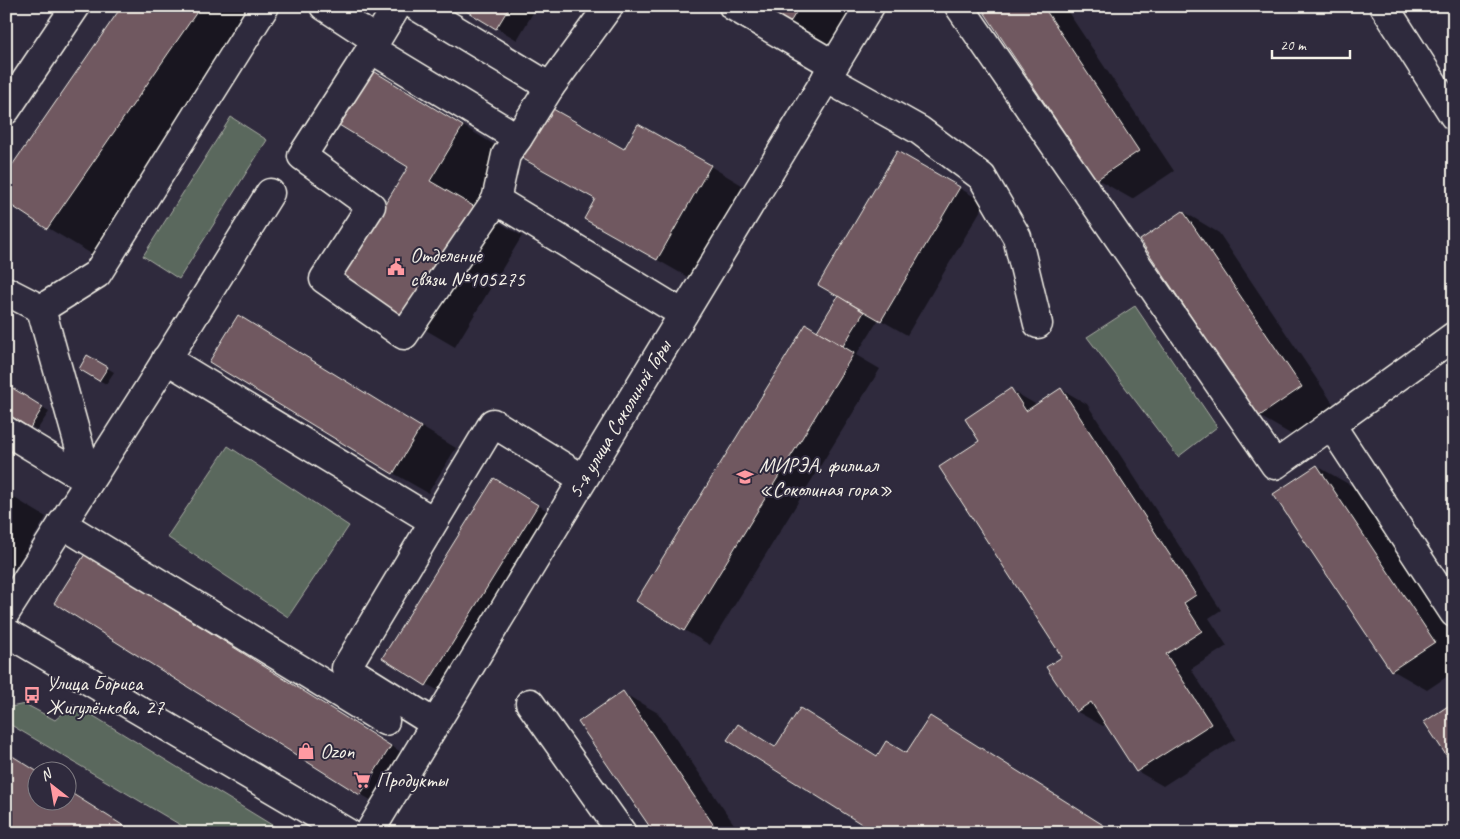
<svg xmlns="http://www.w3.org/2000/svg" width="1460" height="839" viewBox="0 0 1460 839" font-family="Caveat,sans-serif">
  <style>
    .green { fill: #5a675d; stroke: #a7aca2 }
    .shadow { fill: #0007 }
    .building { fill: #6f5860; stroke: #f4f1e8 }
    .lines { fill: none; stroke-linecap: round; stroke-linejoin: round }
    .minor-casing { stroke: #f4f1e8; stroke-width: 31 }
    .minor { stroke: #2f2a3d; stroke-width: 28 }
    .labels { text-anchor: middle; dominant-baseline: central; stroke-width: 4; stroke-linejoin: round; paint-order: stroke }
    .poi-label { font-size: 21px; fill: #f4f1e8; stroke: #2f2a3d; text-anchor: start }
    .street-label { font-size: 21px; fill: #f4f1e8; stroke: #2f2a3d }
  </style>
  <rect width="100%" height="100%" fill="#2f2a3d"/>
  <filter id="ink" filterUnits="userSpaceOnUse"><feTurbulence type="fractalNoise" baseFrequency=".02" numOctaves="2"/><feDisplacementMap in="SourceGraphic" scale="10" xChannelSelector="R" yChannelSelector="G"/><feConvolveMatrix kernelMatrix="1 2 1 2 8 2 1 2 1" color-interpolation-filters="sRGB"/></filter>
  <g filter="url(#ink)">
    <!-- green -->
    <g class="green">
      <polygon points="231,117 267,140 179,279 143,256"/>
      <polygon points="1135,306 1217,427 1178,457 1087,337"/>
      <polygon points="228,446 349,526 288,617 167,537"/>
      <polygon points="25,704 55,720 74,704 285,833 194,833 6,722 6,708"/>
    </g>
    <!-- shadow -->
    <g class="shadow">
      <polygon points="123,6 254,6 95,256 48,228 6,200"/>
      <polygon points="461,6 537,6 517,40"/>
      <polygon points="762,6 864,6 837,50"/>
      <polygon points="981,6 1064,6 1174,171 1132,199 1097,179"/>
      <polygon points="368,69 510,154 477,209 522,236 455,347 407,319 410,166"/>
      <polygon points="625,151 710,166 757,194 705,287 633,246"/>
      <polygon points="898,152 985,203 907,335 879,319 856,355 880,369 710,645 684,630 817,332 840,296"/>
      <polygon points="1184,212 1219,233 1336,408 1294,436 1259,416"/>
      <polygon points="273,337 456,448 428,493 393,473"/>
      <polygon points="88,357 114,372 106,384 80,369"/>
      <polygon points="6,385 49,412 37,430 6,411"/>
      <polygon points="1061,389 1087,404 1221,610 1209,618 1227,646 1191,669 1236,739 1163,786 1137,771 1106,724 1103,726 1076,711 1064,657 981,441 1011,390 1037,405"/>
      <polygon points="1317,466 1352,486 1454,639 1454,672 1427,690 1392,670"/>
      <polygon points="494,479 573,526 462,705 383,658"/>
      <polygon points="6,493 46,517 14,570 6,566"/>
      <polygon points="85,556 120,576 425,767 396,814 360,794"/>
      <polygon points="623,693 658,713 740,833 655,833"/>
      <polygon points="68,790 135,833 27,833 38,802 68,802"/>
    </g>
    <!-- building -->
    <g class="building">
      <polygon points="122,6 201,6 47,229 6,202 6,174"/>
      <polygon points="458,6 510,6 496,29"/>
      <polygon points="760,6 800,6 789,24"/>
      <polygon points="980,6 1043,6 1139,151 1096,180"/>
      <polygon points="367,67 463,126 430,181 475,207 407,320 339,279 408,167 334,122"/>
      <polygon points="546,105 624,149 638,124 711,165 657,260 584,219 595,199 518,156"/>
      <polygon points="897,151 960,187 881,321 818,285"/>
      <polygon points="1183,211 1302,387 1258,417 1140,240"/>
      <polygon points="838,296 864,312 843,346 817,331"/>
      <polygon points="238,315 421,427 393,474 209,362"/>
      <polygon points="806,324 854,353 684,631 636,601"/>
      <polygon points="87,355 108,367 99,381 79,369"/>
      <polygon points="6,384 43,407 30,428 6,413"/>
      <polygon points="1011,388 1026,411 1061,388 1196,595 1184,603 1202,631 1166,654 1211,724 1136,772 1091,702 1076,712 1046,667 1062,657 939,467 979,441 965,419"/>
      <polygon points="1317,465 1435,642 1391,671 1273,494"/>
      <polygon points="494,478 538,505 426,686 382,658"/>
      <polygon points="85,554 391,746 360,795 54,603"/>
      <polygon points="623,691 719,833 654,833 578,722"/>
      <polygon points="1454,702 1454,767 1424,722"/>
      <polygon points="800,708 877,756 886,741 906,753 930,716 1116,833 876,833 727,740 738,724 775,747"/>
      <polygon points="6,752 38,772 38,802 68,802 68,791 135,833 25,833 6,821"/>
    </g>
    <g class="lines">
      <!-- minor casing -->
      <g class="minor-casing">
        <g id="minor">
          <polyline points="324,6 376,40"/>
          <polyline points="397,6 371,49 518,138 550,87 416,6"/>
          <polyline points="733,6 834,65"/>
          <polyline points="959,6 1275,465 1331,425 1454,613"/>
          <polyline points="1384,6 1454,116"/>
          <polyline points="371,49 302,156 371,206 324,279 404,335 496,200"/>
          <polyline points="826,78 919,130 982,177 1017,237 1038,324"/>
          <polyline points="550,87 609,6"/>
          <polyline points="6,110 76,6"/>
          <polyline points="518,138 506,155 496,200 683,314"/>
          <polyline points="6,291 41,309 89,481"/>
          <polyline points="41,309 97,274 265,6"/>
          <polyline points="166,359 433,521"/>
          <polyline points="1331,425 1454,336"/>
          <polyline points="6,431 89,481"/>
          <polyline points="62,524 385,721"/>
          <polyline points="6,612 147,391 270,193"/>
          <polyline points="6,632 348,833"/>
          <polyline points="530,703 622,833"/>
          <polyline points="434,723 346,668 493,423 583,479"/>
          <polyline points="369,833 870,6"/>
        </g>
      </g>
      <!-- minor -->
      <use href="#minor" class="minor"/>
    </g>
  </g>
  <!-- icons -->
  <defs>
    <g id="civic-bare" transform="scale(1.35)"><path d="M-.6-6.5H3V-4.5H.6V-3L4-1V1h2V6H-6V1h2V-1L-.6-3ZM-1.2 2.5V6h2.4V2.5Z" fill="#ff9aa2" stroke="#2f2a3d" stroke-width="2.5" paint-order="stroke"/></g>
    <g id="university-bare" transform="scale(1.35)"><path d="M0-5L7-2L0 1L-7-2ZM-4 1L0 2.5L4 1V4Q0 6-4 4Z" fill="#ff9aa2" stroke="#2f2a3d" stroke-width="2.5" paint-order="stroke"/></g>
    <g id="bus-bare" transform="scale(1.35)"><path d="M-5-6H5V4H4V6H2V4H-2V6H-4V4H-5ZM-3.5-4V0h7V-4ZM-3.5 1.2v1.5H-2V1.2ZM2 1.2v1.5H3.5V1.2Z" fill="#ff9aa2" stroke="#2f2a3d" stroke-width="2.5" paint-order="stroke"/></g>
    <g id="shop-bare" transform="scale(1.35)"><path d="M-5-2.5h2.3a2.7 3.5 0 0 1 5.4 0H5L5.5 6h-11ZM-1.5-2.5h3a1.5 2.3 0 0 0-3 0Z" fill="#ff9aa2" stroke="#2f2a3d" stroke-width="2.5" paint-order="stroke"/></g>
    <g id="supermarket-bare" transform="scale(1.35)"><path d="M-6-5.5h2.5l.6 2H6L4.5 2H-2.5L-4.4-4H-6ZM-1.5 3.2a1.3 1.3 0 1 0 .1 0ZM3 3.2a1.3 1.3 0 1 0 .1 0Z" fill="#ff9aa2" stroke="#2f2a3d" stroke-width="2.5" paint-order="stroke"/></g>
  </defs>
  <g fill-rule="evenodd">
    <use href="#civic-bare" x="396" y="267"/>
    <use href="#university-bare" x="745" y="477"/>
    <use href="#bus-bare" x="32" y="695"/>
    <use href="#shop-bare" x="306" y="751"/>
    <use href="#supermarket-bare" x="362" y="780"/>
  </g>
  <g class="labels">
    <!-- poi labels -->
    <g class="poi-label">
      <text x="410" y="255">Отделение<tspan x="410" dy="24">связи №105275</tspan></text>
      <text x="759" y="465">МИРЭА, филиал<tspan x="759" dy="24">«Соколиная гора»</tspan></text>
      <text x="46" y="683">Улица Бориса<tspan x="46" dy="24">Жигулёнкова, 27</tspan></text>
      <text x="320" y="751">Ozon</text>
      <text x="376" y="780">Продукты</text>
    </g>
    <!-- street labels -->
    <g class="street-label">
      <text transform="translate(619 419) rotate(-59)">5-я улица Соколиной Горы</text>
    </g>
  </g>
  <!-- margin -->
  <rect width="1460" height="839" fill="none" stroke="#2f2a3d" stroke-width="25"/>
  <rect x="12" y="12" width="1435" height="814" fill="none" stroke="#f4f1e8" stroke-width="2" filter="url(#ink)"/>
  <!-- north arrow -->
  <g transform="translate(52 786) rotate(329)"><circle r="24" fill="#2f2a3d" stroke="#7e7a81"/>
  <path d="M0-4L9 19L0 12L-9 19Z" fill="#ff9aa2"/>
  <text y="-8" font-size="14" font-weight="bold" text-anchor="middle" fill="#f4f1e8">N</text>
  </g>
  <!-- scale -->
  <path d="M1272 50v8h78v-8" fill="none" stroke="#f4f1e8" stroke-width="2.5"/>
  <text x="1280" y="50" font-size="15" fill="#f4f1e8" stroke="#2f2a3d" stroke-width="4" paint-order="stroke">20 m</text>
</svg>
